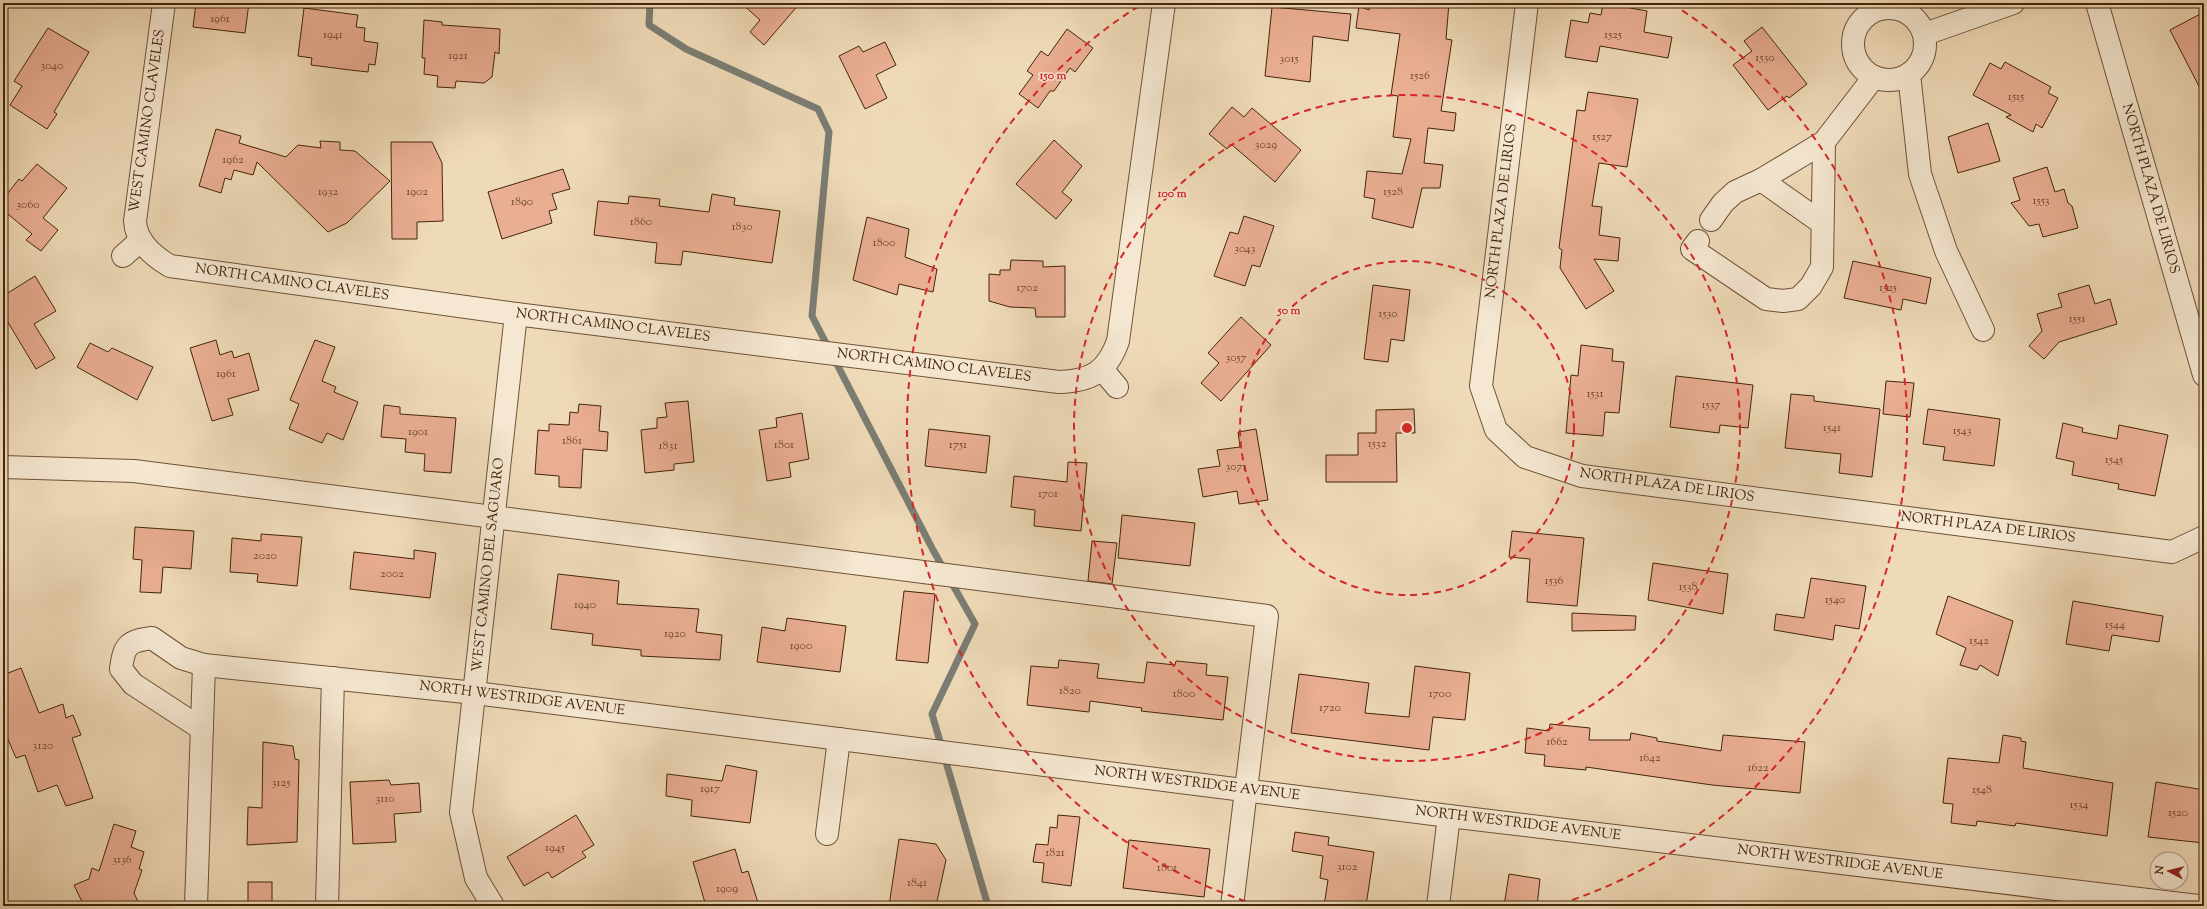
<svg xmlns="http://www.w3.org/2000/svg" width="2207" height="909" viewBox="0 0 2207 909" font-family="'Sorts Mill Goudy',serif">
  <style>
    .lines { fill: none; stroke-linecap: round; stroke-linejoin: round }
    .stream { stroke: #7b7d74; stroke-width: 7 }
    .building { fill: #eaae93; stroke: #43250a }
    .minor-casing { stroke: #6e5236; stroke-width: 24 }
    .minor { stroke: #f5e7d1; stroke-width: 22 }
    .ring { fill: none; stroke: #d62828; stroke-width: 2; stroke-dasharray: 7 5 }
    .labels { text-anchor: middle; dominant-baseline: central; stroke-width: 3; stroke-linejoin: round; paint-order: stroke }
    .number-label { font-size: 12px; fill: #6d472c }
    .street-label { font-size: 14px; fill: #43250a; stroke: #f5e7d1 }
    .centre { fill: #d62828; stroke: #f5e7d1; stroke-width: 2 }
    .ring-label { font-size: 12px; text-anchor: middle; font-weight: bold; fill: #d62828; stroke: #f5e7d1; stroke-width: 3; stroke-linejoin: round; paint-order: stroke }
  </style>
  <rect width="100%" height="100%" fill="#efdab8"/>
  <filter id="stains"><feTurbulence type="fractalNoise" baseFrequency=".005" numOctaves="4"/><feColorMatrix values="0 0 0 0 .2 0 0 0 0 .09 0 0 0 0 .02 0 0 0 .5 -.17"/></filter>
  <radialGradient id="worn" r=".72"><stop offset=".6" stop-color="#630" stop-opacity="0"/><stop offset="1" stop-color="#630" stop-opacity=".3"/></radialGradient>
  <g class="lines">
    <!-- stream -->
    <polyline class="stream" points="650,3 649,25 686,49 818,109 829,132 812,316 933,550 975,624 932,714 988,906"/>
  </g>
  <!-- building -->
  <g class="building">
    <polygon points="196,3 249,3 245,33 193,27"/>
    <polygon points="741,3 800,3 764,45 750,32 760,20"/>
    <polygon points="1370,3 1449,3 1446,39 1452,40 1441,111 1456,113 1454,131 1428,128 1424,163 1443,165 1440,188 1422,188 1413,228 1372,218 1375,199 1364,197 1367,171 1402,174 1411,139 1393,137 1398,96 1391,95 1400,34 1356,28 1359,6 1369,10"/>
    <polygon points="1603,3 1647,11 1644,32 1672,37 1668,58 1600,46 1597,62 1565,57 1571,20 1588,23 1590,13 1601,15"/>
    <polygon points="1272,7 1351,14 1348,41 1313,36 1310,82 1265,76"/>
    <polygon points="304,8 358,15 356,27 365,28 364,41 378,43 375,65 369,64 368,72 350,70 311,65 312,58 298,56"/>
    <polygon points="2204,12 2204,96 2170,30"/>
    <polygon points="424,20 442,22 442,25 500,29 499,54 495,52 492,77 484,83 456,81 455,88 437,87 438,76 424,74 425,58 422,58"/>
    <polygon points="1762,27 1807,84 1789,98 1787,96 1768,110 1733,65 1752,51 1744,41"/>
    <polygon points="48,28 89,52 54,112 57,114 47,129 10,105 22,86 14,81"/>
    <polygon points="1067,29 1093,48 1075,72 1070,68 1054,91 1050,91 1038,108 1019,94 1033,75 1027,71 1041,51 1048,56"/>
    <polygon points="885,42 896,65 876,75 887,98 865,109 839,56 859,46 863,52"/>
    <polygon points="2005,62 2051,87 2048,93 2058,98 2042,128 2036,124 2033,132 2006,117 2011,115 1973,95 1990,63 2001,69"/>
    <polygon points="1588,92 1638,99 1627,167 1599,163 1592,206 1602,207 1599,235 1620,238 1618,261 1594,259 1614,291 1586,309 1560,268 1562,250 1559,248 1577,110 1585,111"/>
    <polygon points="1232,107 1244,117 1252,108 1301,150 1275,182 1231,144 1227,149 1209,134"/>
    <polygon points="1988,123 2000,161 1958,173 1948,137"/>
    <polygon points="216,129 241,136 239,143 286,157 298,145 321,148 320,141 340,142 340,150 355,151 390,181 347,223 328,232 257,162 253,175 234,170 231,180 225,178 221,193 199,186"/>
    <polygon points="1054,140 1082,166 1062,192 1072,200 1056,219 1016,184"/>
    <polygon points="391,142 432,142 442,163 443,221 417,222 417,239 392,239"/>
    <polygon points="37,164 67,188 43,218 58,230 41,251 26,240 32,234 3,210 3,199 19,179 22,181"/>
    <polygon points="2047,167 2055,192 2064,189 2068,203 2072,206 2078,228 2043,237 2039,224 2029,226 2011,203 2020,200 2013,178"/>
    <polygon points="563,169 570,189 552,194 557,209 549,211 552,223 502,239 488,192"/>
    <polygon points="712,194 735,198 734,205 780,211 772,263 683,251 681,265 655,263 657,243 594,235 598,201 628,204 629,196 660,199 659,206 709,212"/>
    <polygon points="1244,216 1274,226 1260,267 1252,265 1245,286 1214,276 1230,232 1238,234"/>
    <polygon points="867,217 909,229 905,257 937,269 933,292 899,284 897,295 853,280"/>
    <polygon points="1011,260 1043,261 1043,267 1065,266 1065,317 1036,317 1035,308 1010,307 989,301 989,274 1000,275 1000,270 1010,270"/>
    <polygon points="1853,261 1931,278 1926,304 1903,299 1901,310 1844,298"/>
    <polygon points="35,276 56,311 34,324 55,358 36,369 3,314 3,296"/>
    <polygon points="1373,285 1410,290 1404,341 1391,339 1388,362 1364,359"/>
    <polygon points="2089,285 2095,304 2110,299 2117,324 2059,342 2044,359 2029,346 2042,331 2037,314 2062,307 2058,294"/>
    <polygon points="1241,317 1271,345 1221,401 1201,383 1219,363 1208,353"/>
    <polygon points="216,340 220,355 232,351 234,358 249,353 259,390 228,399 233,415 212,421 190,348"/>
    <polygon points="315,340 335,347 322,381 336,387 334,392 358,402 343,440 327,433 322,443 289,429 299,404 290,400"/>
    <polygon points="90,343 108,352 112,348 153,367 137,400 77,367"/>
    <polygon points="1581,345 1613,349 1612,361 1624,362 1619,413 1605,412 1603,436 1566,433 1571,375 1578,376"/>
    <polygon points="1676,376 1753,385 1748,428 1720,425 1719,433 1670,427"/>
    <polygon points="1886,381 1914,383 1910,417 1883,414"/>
    <polygon points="1791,394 1814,396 1814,401 1880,409 1872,477 1839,473 1841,454 1785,448"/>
    <polygon points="688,401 694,462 674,464 674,470 645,473 641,430 657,428 657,418 667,417 665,403"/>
    <polygon points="579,404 601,406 599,431 608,432 607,451 583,449 581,488 559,487 559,476 535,474 538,430 549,431 549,424 569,425 570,412 578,413"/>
    <polygon points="384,405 400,407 400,414 456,418 451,473 424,471 425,454 405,452 406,439 381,437"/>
    <polygon points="1414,409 1415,433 1396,433 1397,482 1326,482 1326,455 1358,455 1358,433 1376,433 1376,410"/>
    <polygon points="1928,409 2000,419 1994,466 1943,460 1945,447 1923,444"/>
    <polygon points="802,413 809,459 789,463 791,477 767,481 759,430 777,427 776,418"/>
    <polygon points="2063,423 2083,428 2082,432 2117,439 2119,425 2168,435 2155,496 2118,489 2119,484 2072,475 2074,462 2056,458"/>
    <polygon points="929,429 990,436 986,473 925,466"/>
    <polygon points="1256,429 1268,500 1239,504 1237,491 1203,497 1198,469 1220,466 1217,450 1240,447 1238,432"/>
    <polygon points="1068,462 1087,463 1081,531 1034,526 1035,510 1011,507 1014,476 1067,482"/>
    <polygon points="1122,515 1195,523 1190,566 1118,558"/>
    <polygon points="135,527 194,531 191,569 163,567 161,593 140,592 142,560 133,559"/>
    <polygon points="1512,531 1584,538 1577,606 1527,602 1530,559 1509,557"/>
    <polygon points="261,534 302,537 297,586 257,582 258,574 230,572 232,538 261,541"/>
    <polygon points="1092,541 1117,543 1112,584 1088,581"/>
    <polygon points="414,550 436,553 430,598 350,589 354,552 414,559"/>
    <polygon points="1653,563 1728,574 1723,614 1648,600"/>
    <polygon points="558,574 619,581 617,604 699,609 696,632 722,635 720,660 641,656 641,650 592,645 593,634 551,629"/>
    <polygon points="1811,578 1866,586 1859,629 1835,625 1833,640 1774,630 1776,614 1804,618"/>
    <polygon points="904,591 935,594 928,663 896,660"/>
    <polygon points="1948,596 2013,621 1998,676 1980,665 1977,670 1960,665 1966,648 1936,634"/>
    <polygon points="2073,601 2163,616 2159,642 2112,635 2109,651 2066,644"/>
    <polygon points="1572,613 1636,616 1635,630 1572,631"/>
    <polygon points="787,618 846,626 840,672 757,662 762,627 785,631"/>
    <polygon points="1059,660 1099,664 1097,678 1144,683 1147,662 1175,665 1176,661 1207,664 1206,675 1228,677 1223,720 1141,711 1142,708 1090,701 1089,712 1027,705 1031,666 1058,668"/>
    <polygon points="1415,666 1470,673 1465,720 1433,717 1429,750 1291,733 1299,674 1369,683 1365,713 1409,717"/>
    <polygon points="21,668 39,713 63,704 66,718 73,715 81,735 72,738 93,798 66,806 57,785 38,792 25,755 16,758 3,728 3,675"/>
    <polygon points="1550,724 1590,728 1589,740 1630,740 1631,733 1657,738 1657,741 1721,751 1723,735 1805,742 1800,793 1712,785 1586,767 1586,770 1544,766 1545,755 1525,753 1527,728 1549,731"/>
    <polygon points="2003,735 2021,738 2021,741 2026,742 2023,768 2113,783 2107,836 2016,823 2015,826 1977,821 1976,826 1951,823 1953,804 1943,803 1948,758 1999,763"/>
    <polygon points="263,742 293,746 295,759 299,760 297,842 247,845 248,807 262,808"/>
    <polygon points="726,765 757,771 750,823 691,816 692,800 666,796 667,774 722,781"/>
    <polygon points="389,780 391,785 419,783 421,812 394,814 396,842 353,844 350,782"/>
    <polygon points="2156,782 2204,790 2204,843 2148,837"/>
    <polygon points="576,815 594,845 582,852 586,857 552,878 548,872 524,886 507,857"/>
    <polygon points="1058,815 1080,817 1071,886 1042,882 1044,863 1033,862 1036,844 1048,845 1050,827 1057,828"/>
    <polygon points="114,824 136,831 131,847 144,852 139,869 142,870 134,893 140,906 84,906 74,885 89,879 92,868 99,871"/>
    <polygon points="1295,832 1329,837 1328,845 1374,852 1366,906 1324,906 1328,880 1320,878 1323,856 1292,851"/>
    <polygon points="899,839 936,844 946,860 936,906 889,906"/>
    <polygon points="1129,840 1210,849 1204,897 1123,888"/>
    <polygon points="735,849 742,873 748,871 759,906 706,906 693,862"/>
    <polygon points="1509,874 1540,879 1537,906 1504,906"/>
    <rect x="248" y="882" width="24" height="24"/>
  </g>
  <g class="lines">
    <!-- minor casing -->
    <g class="minor-casing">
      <g id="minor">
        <path d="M164,3l-29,218c1,21 18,35 35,45l346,48 543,68c32,-1 48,-10 59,-41l46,-338"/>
        <polyline points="1527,3 1481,386 1496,430 1525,457 1582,476 2172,552 2204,537"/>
        <polyline points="2097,3 2204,375"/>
        <circle cx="1889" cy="44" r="36"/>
        <polyline points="1925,34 2013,3"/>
        <polyline points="1909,74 1920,174 1946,251 1983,330"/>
        <polyline points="1761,180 1822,223"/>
        <polyline points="1711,220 1723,203 1735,192 1761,180 1824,142 1874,77"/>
        <polyline points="1698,241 1692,249 1766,299 1783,301 1798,299 1811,286 1822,267 1824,142"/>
        <polyline points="123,256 141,240"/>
        <polyline points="1102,369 1117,387"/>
        <polyline points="3,467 134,471 1267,616 1232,906"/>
        <path d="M202,729l-69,-45 -12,-15c3,-24 7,-28 31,-31l29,20 23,7 271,28 974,123 749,90"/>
        <polyline points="827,834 839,739"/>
        <polyline points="196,906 204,665"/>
        <polyline points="327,906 333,678"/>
        <polyline points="493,906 476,878 461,812 516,314"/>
        <polyline points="1438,906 1449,816"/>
      </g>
    </g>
    <!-- minor -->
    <use href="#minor" class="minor"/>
  </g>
  <!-- distance rings -->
  <g class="ring">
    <circle cx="1407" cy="428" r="167"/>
    <circle cx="1407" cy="428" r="333"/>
    <path d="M1257 905A500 500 0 0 1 1142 4M1672 4A500 500 0 0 1 1557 905"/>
  </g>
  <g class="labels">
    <!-- number labels -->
    <g class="number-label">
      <text x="220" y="19">1961</text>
      <text x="333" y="35">1941</text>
      <text x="1613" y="35">1525</text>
      <text x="458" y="56">1921</text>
      <text x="1765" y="58">1530</text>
      <text x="1289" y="59">3015</text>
      <text x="52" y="66">3040</text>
      <text x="1420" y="76">1526</text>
      <text x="2016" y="97">1515</text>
      <text x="1602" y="137">1527</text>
      <text x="1266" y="145">3029</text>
      <text x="233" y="160">1962</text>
      <text x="328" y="192">1932</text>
      <text x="417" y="192">1902</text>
      <text x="1393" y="192">1528</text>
      <text x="2041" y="201">1553</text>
      <text x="522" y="202">1890</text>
      <text x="28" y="205">3060</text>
      <text x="641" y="222">1860</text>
      <text x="742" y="227">1830</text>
      <text x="884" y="243">1800</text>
      <text x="1245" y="249">3043</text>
      <text x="1027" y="288">1702</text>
      <text x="1888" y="288">1525</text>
      <text x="1388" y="314">1530</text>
      <text x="2077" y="319">1551</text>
      <text x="1236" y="358">3057</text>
      <text x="226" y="374">1961</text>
      <text x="1595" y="394">1531</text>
      <text x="1711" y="405">1537</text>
      <text x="1832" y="428">1541</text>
      <text x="1962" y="431">1543</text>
      <text x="418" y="432">1901</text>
      <text x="572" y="441">1861</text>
      <text x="1377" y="444">1532</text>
      <text x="784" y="445">1801</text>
      <text x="958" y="445">1751</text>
      <text x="668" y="446">1831</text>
      <text x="2114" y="460">1545</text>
      <text x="1236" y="467">3071</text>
      <text x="1048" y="494">1701</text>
      <text x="265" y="556">2020</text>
      <text x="392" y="574">2002</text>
      <text x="1554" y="581">1536</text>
      <text x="1688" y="587">1538</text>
      <text x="1835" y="600">1540</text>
      <text x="585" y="605">1940</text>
      <text x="2115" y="625">1544</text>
      <text x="675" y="634">1920</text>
      <text x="1979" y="641">1542</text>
      <text x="801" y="646">1900</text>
      <text x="1070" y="691">1820</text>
      <text x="1184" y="694">1800</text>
      <text x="1440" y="694">1700</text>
      <text x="1330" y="708">1720</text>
      <text x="1557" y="742">1662</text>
      <text x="43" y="746">3120</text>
      <text x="1650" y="758">1642</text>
      <text x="1758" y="768">1622</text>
      <text x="281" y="783">3125</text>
      <text x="710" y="789">1917</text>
      <text x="1982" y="790">1548</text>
      <text x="385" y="799">3110</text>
      <text x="2079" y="805">1534</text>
      <text x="2178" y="813">1520</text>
      <text x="555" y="848">1945</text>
      <text x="1055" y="853">1821</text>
      <text x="122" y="860">3136</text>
      <text x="1347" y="867">3102</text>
      <text x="1167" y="868">1801</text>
      <text x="917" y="883">1841</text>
      <text x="727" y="889">1909</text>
    </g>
    <!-- street labels -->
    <g class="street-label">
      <text transform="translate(148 121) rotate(-82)">WEST CAMINO CLAVELES</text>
      <text transform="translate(2150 189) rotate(74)">NORTH PLAZA DE LIRIOS</text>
      <text transform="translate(1502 211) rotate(-83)">NORTH PLAZA DE LIRIOS</text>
      <text transform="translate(292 283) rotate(8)">NORTH CAMINO CLAVELES</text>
      <text transform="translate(613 326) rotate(7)">NORTH CAMINO CLAVELES</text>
      <text transform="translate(934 366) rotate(7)">NORTH CAMINO CLAVELES</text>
      <text transform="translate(1667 486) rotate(8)">NORTH PLAZA DE LIRIOS</text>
      <text transform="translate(1988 528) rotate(7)">NORTH PLAZA DE LIRIOS</text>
      <text transform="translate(489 565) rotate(-84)">WEST CAMINO DEL SAGUARO</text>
      <text transform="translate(522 699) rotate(7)">NORTH WESTRIDGE AVENUE</text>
      <text transform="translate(1197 784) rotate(7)">NORTH WESTRIDGE AVENUE</text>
      <text transform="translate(1518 824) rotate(7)">NORTH WESTRIDGE AVENUE</text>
      <text transform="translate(1840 863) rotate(7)">NORTH WESTRIDGE AVENUE</text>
    </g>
  </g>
  <circle cx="1407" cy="428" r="6" class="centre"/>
  <g class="ring-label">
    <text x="1053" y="79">150 m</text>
    <text x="1172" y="197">100 m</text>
    <text x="1289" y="314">50 m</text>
  </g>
  <!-- margin -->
  <rect width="2207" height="909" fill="none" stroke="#efdab8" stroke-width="16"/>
  <rect x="4" y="4" width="2199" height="901" fill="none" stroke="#43250a" stroke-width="2"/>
  <rect x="8" y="8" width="2191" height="893" fill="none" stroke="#43250a"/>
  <!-- north arrow -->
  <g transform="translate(2169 871) rotate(277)"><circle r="19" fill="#f5e7d1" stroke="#ae9981"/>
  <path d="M0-3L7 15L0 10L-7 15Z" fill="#8f2418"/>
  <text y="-6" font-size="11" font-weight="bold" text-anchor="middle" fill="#43250a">N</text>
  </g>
  <rect width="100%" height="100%" filter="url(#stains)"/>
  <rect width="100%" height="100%" fill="url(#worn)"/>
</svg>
